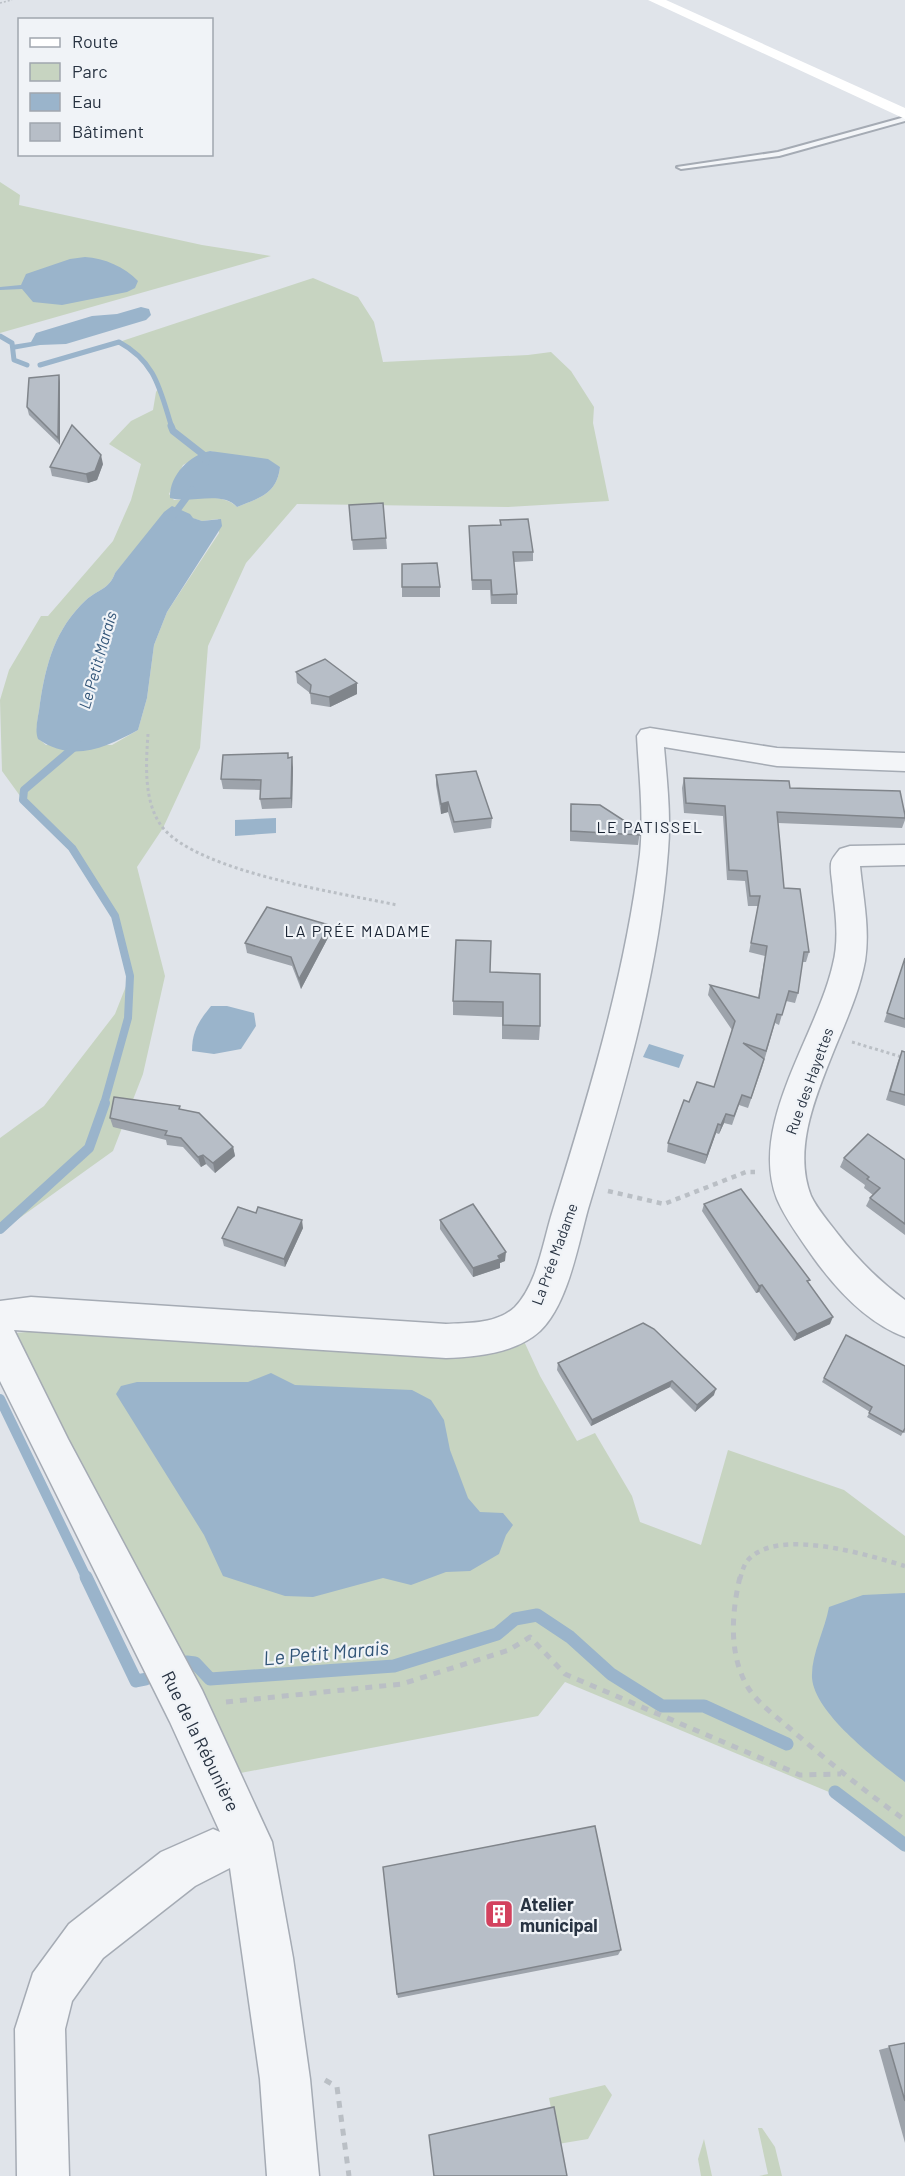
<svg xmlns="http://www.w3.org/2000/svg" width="905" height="2176" viewBox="0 0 905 2176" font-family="Barlow,sans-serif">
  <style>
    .green { fill: #c7d4c1; fill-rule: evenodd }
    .water { fill: #9ab4cb }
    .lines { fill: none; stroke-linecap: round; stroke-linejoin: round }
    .stream-far4 { stroke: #9ab4cb; stroke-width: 5 }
    .stream-far3 { stroke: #9ab4cb; stroke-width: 7 }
    .stream-far2 { stroke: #9ab4cb; stroke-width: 8 }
    .stream-far1 { stroke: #9ab4cb; stroke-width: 10 }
    .stream { stroke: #9ab4cb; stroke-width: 13 }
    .service-casing { stroke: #a5abb4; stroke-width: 4 }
    .minor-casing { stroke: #a5abb4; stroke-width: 3 }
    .path-far3 { stroke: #babfc5; stroke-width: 1.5; stroke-dasharray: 2 2; stroke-linecap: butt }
    .path-far2 { stroke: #babfc5; stroke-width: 3; stroke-dasharray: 3 3; stroke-linecap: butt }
    .path-far1 { stroke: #babfc5; stroke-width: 4.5; stroke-dasharray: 5 5; stroke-linecap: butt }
    .path { stroke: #babfc5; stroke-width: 5; stroke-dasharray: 7 7; stroke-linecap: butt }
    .service { fill: #f3f5f8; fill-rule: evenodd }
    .minor { fill: #f3f5f8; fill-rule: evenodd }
    .secondary { fill: #fff; fill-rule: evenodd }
    .wall { fill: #9da3ab }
    .shaded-wall { fill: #80858b }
    .building { fill: #b7bec7; stroke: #80858b; stroke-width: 1.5 }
    .labels { text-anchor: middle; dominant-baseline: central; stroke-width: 4.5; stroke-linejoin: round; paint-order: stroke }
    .street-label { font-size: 15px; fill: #283342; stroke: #f0f3f7 }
    .water-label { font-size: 16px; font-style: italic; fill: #315477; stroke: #f0f3f7 }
    .neighbourhood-label { font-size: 16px; letter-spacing: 1.5px; fill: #1a2433; stroke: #f0f3f7 }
    .near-street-label { font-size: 18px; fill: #283342; stroke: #f0f3f7 }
    .near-poi-label { font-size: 18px; font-weight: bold; fill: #283342; stroke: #f0f3f7; text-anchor: start }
    .near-water-label { font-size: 20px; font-style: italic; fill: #315477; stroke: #f0f3f7 }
  </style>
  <rect width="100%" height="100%" fill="#e0e4ea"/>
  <!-- green -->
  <g class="green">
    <polygon points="0,182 20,195 19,205 202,245 271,256 0,333"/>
    <path d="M313,278l45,19 16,25 9,40 145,-7 23,-3 20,19 23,36 -1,16 16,78 -101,6 -211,-3 -51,59 -38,83 -8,102 -37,80 -26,39 28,109 -22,98 -30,77 -113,81v-94l44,-32 71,-92 15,-38 -15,-60 -43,-68 -49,-48 -21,-29 -2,-71 9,-30 32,-54h7l65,-75 18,-41 10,-36 -32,-20 22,-23 22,-11 3,-18 4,-6c-9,-20 -22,-33 -41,-44zM210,451l70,16c-3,27 -21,31 -43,40 -15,-15 -44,-8 -63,-7l-5,-6 14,-29zM184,512l8,6 10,3 16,-2 1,14 -52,79 -13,33 -7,53 -9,32 -26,15h-66l-7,-6c-5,-11 0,-24 1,-36 6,-39 15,-74 46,-103 11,-10 24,-11 29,-27l42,-50z"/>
    <polygon points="38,1327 523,1339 540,1376 577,1441 595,1433 632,1496 640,1522 701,1545 728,1450 844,1490 905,1536 905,1852 829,1792 565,1682 538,1716 225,1776 3,1334 27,1332"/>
    <polygon points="605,2085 612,2095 588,2139 558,2144 549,2098"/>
    <polygon points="758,2128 762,2128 775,2147 782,2176 759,2176 768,2174"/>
    <polygon points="704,2139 712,2176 701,2176 698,2159"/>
  </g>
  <!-- water -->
  <g class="water">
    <path d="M85,257c19,1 40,10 53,24l-3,7 -8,4 -65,13 -29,-3 -11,-13 -22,1v-3l21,-2 5,-11 44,-15z"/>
    <polygon points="141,307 149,309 151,315 146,320 66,344 40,345 12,350 12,345 31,342 36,333 92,316 117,314"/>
    <path d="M210,451l58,8 12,8c-3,27 -21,31 -43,40 -14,-17 -47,-3 -67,-9 -1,-22 19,-43 40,-47z"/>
    <path d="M172,506l18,8 3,4 9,3 19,-2 1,7 -55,86 -13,33 -7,53 -9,32c-33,18 -66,33 -100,9 -4,-11 1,-24 2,-36 6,-39 15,-74 46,-103 11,-10 24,-11 29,-27l49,-61z"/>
    <polygon points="276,818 276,833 235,836 235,820"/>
    <path d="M211,1006h16l27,7 2,13 -15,23 -27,5 -22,-3c0,-20 7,-30 19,-45z"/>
    <polygon points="649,1044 684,1055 679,1068 643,1057"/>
    <polygon points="271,1373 295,1385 412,1390 431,1400 444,1420 450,1450 468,1498 480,1512 503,1513 513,1525 506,1535 499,1554 470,1571 446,1572 411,1585 383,1578 313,1597 285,1596 223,1576 204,1535 116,1394 121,1386 137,1382 248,1382"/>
    <path d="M905,1593v189c-28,-22 -90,-68 -93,-104 -1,-24 13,-48 17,-71l34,-12z"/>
  </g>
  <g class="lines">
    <!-- stream-far4 -->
    <g class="stream-far4">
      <polyline points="0,336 12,343 14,360 27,365"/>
      <path d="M40,365l79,-23c37,20 41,48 53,86"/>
    </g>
    <!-- stream-far3 -->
    <g class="stream-far3">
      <polyline points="171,426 173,431 205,456 206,462"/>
      <polyline points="172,517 192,490"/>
    </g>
    <!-- stream-far2 -->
    <polyline class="stream-far2" points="78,744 24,790 23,800 72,848 115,916 130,976 128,1018 104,1104"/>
    <!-- stream-far1 -->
    <g class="stream-far1">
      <polyline points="0,1229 89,1148 105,1103"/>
      <polyline points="0,1399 87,1579"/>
    </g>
    <!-- stream -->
    <g class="stream">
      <polyline points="86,1577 136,1681 146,1679"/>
      <polyline points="187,1662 195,1663 210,1679 394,1666 497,1634 515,1619 537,1615 570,1637 611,1674 662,1706 704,1706 787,1744"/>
      <polyline points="835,1792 905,1845"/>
    </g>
    <!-- service casing -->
    <g class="service-casing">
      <polygon id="service" points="905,117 905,121 779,156 681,169 677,167 778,152"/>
    </g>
    <!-- minor casing -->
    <g class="minor-casing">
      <g id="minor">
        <path d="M650,728l127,20 128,5v18l-128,-5 -113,-19c3,34 7,69 4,104 -9,122 -45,242 -80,358 -10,36 -20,95 -48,122 -24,22 -63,26 -94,27l-432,-28 54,109 134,251 70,152 21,116 17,121 9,97h-52l-7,-97 -30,-211 -35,18 -92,72 -31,43 -7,28 4,147h-52l-2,-147 18,-56 36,-49 92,-72 52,-23 7,3 -50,-110 -170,-341v-80l31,-4 415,27c23,-1 51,0 69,-17 23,-24 28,-66 38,-97 36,-116 72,-234 87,-356 4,-39 -1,-79 -3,-118l4,-6z"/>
        <path d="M905,845v20l-45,1c3,31 10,63 5,95 -6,33 -21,64 -33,94 -17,43 -39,95 -21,141 6,13 18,26 26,37 20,26 42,48 68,67v37c-38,-14 -69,-48 -92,-80 -13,-19 -27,-37 -36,-58 -29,-75 40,-163 56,-235 6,-23 3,-49 0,-72 0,-9 -3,-19 -2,-28 0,-5 6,-11 9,-15l10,-3z"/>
      </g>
    </g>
    <!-- path-far3 -->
    <polyline class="path-far3" points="0,3 12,0"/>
    <!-- path-far2 -->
    <g class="path-far2">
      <path d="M148,734c-2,29 -5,69 15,94 37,44 177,65 234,77"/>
      <polyline points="852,1042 905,1058"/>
    </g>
    <!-- path-far1 -->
    <g class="path-far1">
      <polyline points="608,1191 664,1204 746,1172 755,1172"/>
      <path d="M740,1579c2,-7 4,-16 10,-21 31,-30 118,-3 155,8"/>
    </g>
    <!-- path -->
    <g class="path">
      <path d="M740,1577c-8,34 -11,72 4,103 9,20 27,32 43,46 38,33 77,65 118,94"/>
      <polyline points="226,1702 402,1684 509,1650 530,1637 565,1674 800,1775 841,1774"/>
      <polyline points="325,2080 337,2087 349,2176"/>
    </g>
    <!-- service -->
    <use href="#service" class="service"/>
    <!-- minor -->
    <use href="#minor" class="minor"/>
    <!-- secondary -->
    <polygon class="secondary" points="648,0 666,0 905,108 905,119"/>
  </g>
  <!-- wall -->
  <g class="wall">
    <polygon points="59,375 60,383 60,445 29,415 27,407"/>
    <polygon points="103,464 97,480 88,483 52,476 50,467"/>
    <polygon points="349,505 386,538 387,549 353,550"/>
    <polygon points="500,520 533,552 533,561 514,562 517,594 517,604 491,604 490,590 472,590 469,526 500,525"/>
    <polygon points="402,564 440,587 440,597 402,597"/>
    <polygon points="296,672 357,694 330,707 311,704 310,693 297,683"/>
    <polygon points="288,753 288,757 293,768 292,808 262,809 260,799 261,790 223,789 221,779"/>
    <polygon points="436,775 492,818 491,828 454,833 448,812 441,814 436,785"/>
    <polygon points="684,778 790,788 905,815 905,820 902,828 778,823 784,888 809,952 806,962 802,962 798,993 795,1003 786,1001 779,1025 775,1023 762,1068 748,1108 739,1105 732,1125 724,1123 719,1134 716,1133 705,1164 667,1152 668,1143 689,1102 714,1087 732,1030 708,995 710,985 758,998 765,956 749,952 758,906 748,906 745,881 727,880 723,816 684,813 682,788"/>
    <polygon points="571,804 640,831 638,845 570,841 570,814"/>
    <polygon points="330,934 301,989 292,966 247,953 245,943"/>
    <polygon points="905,958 905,1028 884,1022"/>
    <polygon points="490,972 540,1026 539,1040 502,1039 502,1017 453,1015 453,1001"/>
    <polygon points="902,1051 905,1052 905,1106 886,1100 898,1061"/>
    <polygon points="181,1110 233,1147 235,1156 215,1173 206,1164 201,1167 183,1147 167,1145 166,1140 113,1127 110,1118"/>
    <polygon points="844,1158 905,1160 905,1235 866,1206 870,1198 873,1195 864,1188 865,1185 840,1167"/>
    <polygon points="704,1204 809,1284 830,1324 794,1341 759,1292 756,1293 702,1211"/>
    <polygon points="440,1220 505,1261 500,1263 500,1268 473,1277 440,1229"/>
    <polygon points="303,1228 285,1267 224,1246 222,1238"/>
    <polygon points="643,1323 714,1395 695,1412 670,1387 591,1426 557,1370 558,1363"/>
    <polygon points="846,1335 905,1366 905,1433 903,1432 901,1436 867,1417 870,1412 822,1382"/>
    <polygon points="621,1950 618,1955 398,1998 397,1994"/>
    <polygon points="905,2043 905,2143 879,2050"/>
  </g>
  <!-- shaded-wall -->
  <g class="shaded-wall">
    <polygon points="59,375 60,383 60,445 58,438"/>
    <polygon points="101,455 103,464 97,480 88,483 86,474"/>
    <polygon points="357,683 357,694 330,707 329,697"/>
    <polygon points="292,757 293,768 292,808 291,798"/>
    <polygon points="448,802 448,812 441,814 441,804"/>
    <polygon points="329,925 330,934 301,989 299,979"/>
    <polygon points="726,1114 724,1123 719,1134 721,1125"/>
    <polygon points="718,1124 716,1133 705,1164 707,1155"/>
    <polygon points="233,1147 235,1156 215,1173 213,1163"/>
    <polygon points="203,1155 206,1164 201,1167 198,1157"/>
    <polygon points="302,1220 303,1228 285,1267 284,1259"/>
    <polygon points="506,1252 505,1261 500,1263 500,1268 473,1277 473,1268"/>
    <polygon points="762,1285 759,1292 756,1293 759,1286"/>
    <polygon points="833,1317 830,1324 794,1341 797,1334"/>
    <polygon points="672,1381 670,1387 591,1426 592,1420"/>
    <polygon points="716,1389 714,1395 695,1412 697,1405"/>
  </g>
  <!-- building -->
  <g class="building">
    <polygon points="59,375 58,438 27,407 29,378"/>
    <polygon points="72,425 101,455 95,471 86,474 50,467"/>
    <polygon points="383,503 386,538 352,540 349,505"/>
    <polygon points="528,519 533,552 513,552 517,594 492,595 491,580 472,580 469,526 501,525 500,520"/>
    <polygon points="437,563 440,587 402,587 402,564"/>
    <polygon points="325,659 357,683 329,697 310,693 311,685 296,672"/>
    <polygon points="288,753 288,758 292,757 291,798 260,799 261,780 221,779 223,755"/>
    <polygon points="476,771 492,818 454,822 448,802 441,804 436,775"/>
    <polygon points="684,778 789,781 790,788 900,791 905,815 905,818 777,812 784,888 800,889 809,952 804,952 798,993 789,991 782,1015 777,1014 766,1051 743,1043 764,1059 751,1098 742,1095 734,1116 726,1114 721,1125 718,1124 707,1155 668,1143 684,1100 689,1102 697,1082 714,1087 735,1021 710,985 759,998 767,946 751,943 760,896 750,896 747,871 729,870 725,806 686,803"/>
    <polygon points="571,804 600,805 640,831 640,835 571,831"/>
    <polygon points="267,907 329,925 299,979 291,957 245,943"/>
    <polygon points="456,940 491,941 490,972 540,974 540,1026 503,1025 503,1002 453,1001"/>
    <polygon points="905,958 905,1019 887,1013"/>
    <polygon points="902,1051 905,1052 905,1095 890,1091"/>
    <polygon points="114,1097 180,1106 179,1109 199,1113 233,1147 213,1163 203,1155 198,1157 181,1138 165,1135 167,1131 110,1118"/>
    <polygon points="868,1134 905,1160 905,1224 870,1198 880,1188 867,1179 869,1177 844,1158"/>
    <polygon points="741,1189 810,1280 807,1281 833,1317 797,1334 762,1285 759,1286 704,1204"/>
    <polygon points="473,1204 506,1252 498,1256 500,1259 473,1268 440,1220"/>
    <polygon points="238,1207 256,1213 258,1207 302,1220 284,1259 222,1238"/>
    <polygon points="643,1323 654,1329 716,1389 697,1405 672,1381 592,1420 558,1363"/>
    <polygon points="846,1335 905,1366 905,1428 903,1432 869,1413 872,1407 824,1378"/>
    <polygon points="595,1826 621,1950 397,1994 383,1867"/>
    <polygon points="905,2043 905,2101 889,2046"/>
    <polygon points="554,2107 567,2176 434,2176 429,2135"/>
  </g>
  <!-- icons -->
  <defs>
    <g id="building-square" transform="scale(1.5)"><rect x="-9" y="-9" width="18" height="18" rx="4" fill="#d3415e" stroke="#f0f3f7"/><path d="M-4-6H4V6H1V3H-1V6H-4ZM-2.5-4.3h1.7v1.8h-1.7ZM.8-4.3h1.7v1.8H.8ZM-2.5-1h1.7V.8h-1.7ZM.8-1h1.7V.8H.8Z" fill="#fff"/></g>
  </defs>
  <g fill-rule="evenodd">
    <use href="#building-square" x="499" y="1914"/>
  </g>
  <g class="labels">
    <!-- street labels -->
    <g class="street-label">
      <text transform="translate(809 1081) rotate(-70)">Rue des Hayettes</text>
      <text transform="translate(554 1254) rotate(-70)">La Prée Madame</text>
    </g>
    <!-- water labels -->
    <g class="water-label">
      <text transform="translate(97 660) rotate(-74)">Le Petit Marais</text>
    </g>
    <!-- neighbourhood labels -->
    <g class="neighbourhood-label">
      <text x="650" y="826">LE PATISSEL</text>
      <text x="358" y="930">LA PRÉE MADAME</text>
    </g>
    <!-- near-street labels -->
    <g class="near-street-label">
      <text transform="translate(201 1741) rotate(64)">Rue de la Rébunière</text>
    </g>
    <!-- near-poi labels -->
    <g class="near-poi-label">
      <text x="520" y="1904">Atelier<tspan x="520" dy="21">municipal</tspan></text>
    </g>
    <!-- near-water labels -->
    <g class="near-water-label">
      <text transform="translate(326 1652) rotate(-5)">Le Petit Marais</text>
    </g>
  </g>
  <!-- legend -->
  <rect x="18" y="18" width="195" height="138" fill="#f0f3f7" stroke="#a0a6af" stroke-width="1.5"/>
  <rect x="30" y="38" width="30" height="9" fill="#ffffff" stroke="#a0a6af" stroke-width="1.5"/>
  <text x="72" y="48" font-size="18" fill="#283342">Route</text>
  <rect x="30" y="63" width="30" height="18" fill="#c7d4c1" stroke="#a0a6af" stroke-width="1.5"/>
  <text x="72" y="78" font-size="18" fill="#283342">Parc</text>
  <rect x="30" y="93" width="30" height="18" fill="#9ab4cb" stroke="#a0a6af" stroke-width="1.5"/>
  <text x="72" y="108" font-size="18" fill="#283342">Eau</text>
  <rect x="30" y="123" width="30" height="18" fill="#b7bec7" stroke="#a0a6af" stroke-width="1.5"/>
  <text x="72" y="138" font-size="18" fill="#283342">Bâtiment</text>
</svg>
